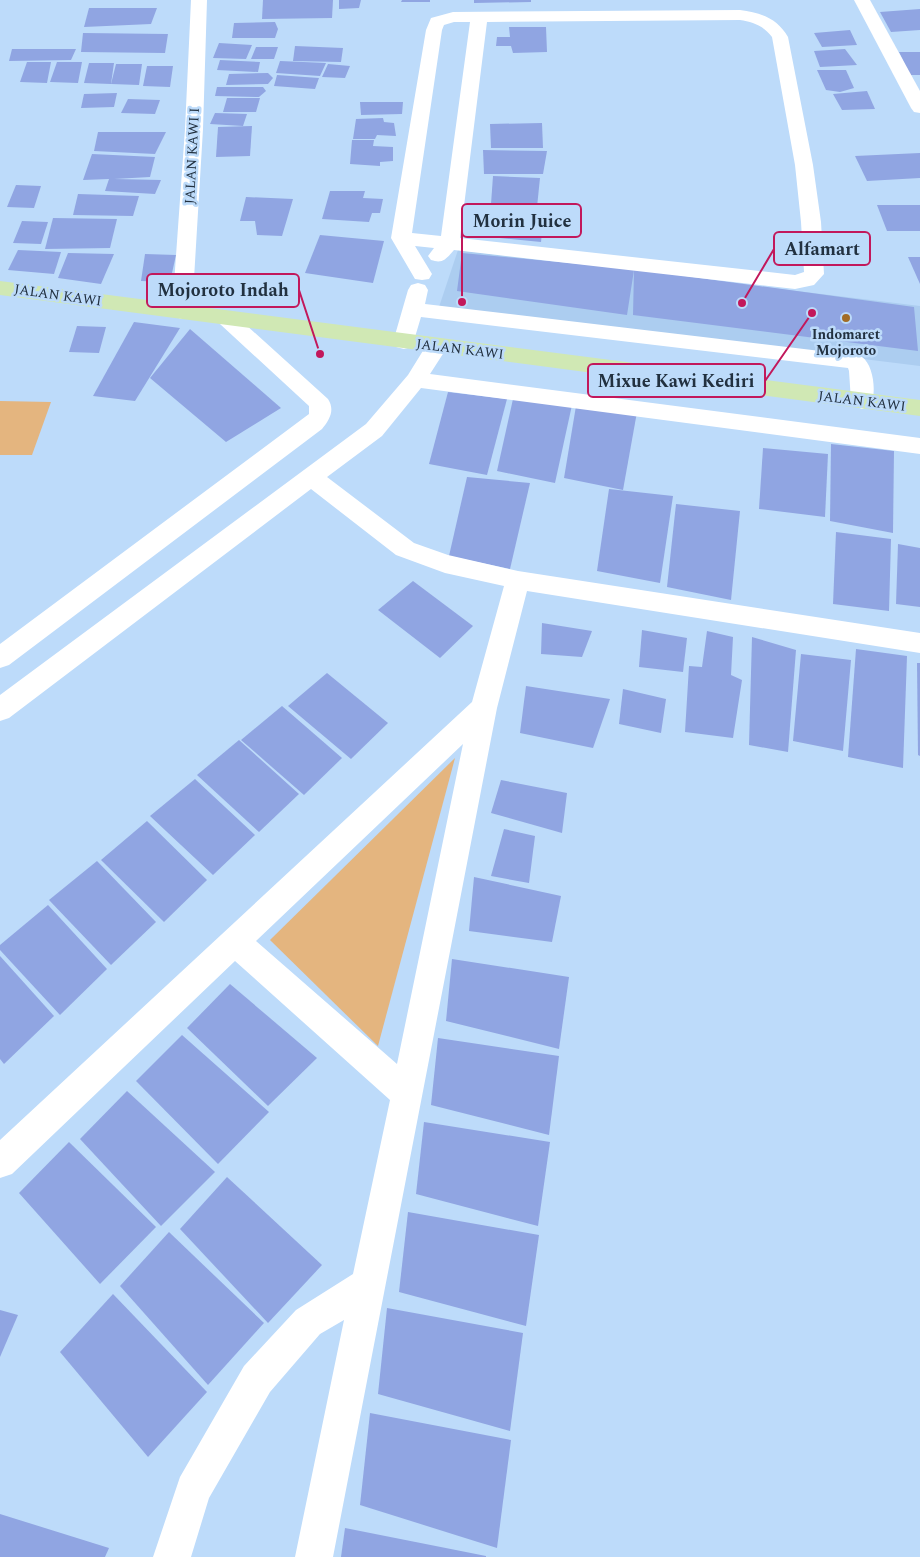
<svg xmlns="http://www.w3.org/2000/svg" width="920" height="1557" viewBox="0 0 920 1557" font-family="Spectral,serif">
  <style>
    .built { fill: #accdf0 }
    .green { fill: #e4b57f }
    .building { fill: #90a5e2 }
    .lines { fill: none; stroke-linecap: round; stroke-linejoin: round }
    .minor { fill: #fff; fill-rule: evenodd }
    .major { fill: #d0e8b4; fill-rule: evenodd }
    .poi-dot { fill: #a26c26; stroke: #bddbfa; stroke-width: 2 }
    .labels { text-anchor: middle; dominant-baseline: central; stroke-width: 5; stroke-linejoin: round; paint-order: stroke }
    .far-street-label { font-size: 14px; fill: #223140; stroke: #bddbfa }
    .far-poi-label { font-size: 14px; font-weight: bold; fill: #223140; stroke: #bddbfa }
    .leader { fill: none; stroke: #c2185b; stroke-width: 2 }
    .callout-dot { fill: #c2185b; stroke: #bddbfa; stroke-width: 2 }
    .callout { fill: #bddbfa; stroke: #c2185b; stroke-width: 2 }
    .callout-label { font-size: 18px; text-anchor: middle; font-weight: bold; fill: #223140 }
  </style>
  <rect width="100%" height="100%" fill="#bddbfa"/>
  <!-- built -->
  <polygon class="built" points="458,250 920,306 920,366 439,307"/>
  <!-- green -->
  <g class="green">
    <polygon points="0,401 51,402 32,455 0,455"/>
    <polygon points="455,758 378,1046 270,940"/>
  </g>
  <!-- building -->
  <g class="building">
    <polygon points="263,0 333,0 332,18 262,19"/>
    <polygon points="339,0 361,0 359,8 339,9"/>
    <polygon points="402,0 430,0 430,2 401,2"/>
    <polygon points="474,0 531,0 531,2 474,3"/>
    <polygon points="89,8 157,8 151,24 84,27"/>
    <polygon points="920,9 920,30 891,32 880,12"/>
    <polygon points="275,22 278,29 275,38 232,38 234,23"/>
    <polygon points="509,27 546,27 547,52 513,53 511,46 496,46 497,37 510,37"/>
    <polygon points="850,30 857,45 822,47 814,33"/>
    <polygon points="83,33 168,34 165,53 81,52"/>
    <polygon points="219,43 252,45 246,59 213,58"/>
    <polygon points="295,46 343,48 341,62 293,61"/>
    <polygon points="256,47 278,47 274,59 251,59"/>
    <polygon points="12,49 76,49 71,60 9,61"/>
    <polygon points="845,49 857,65 820,67 814,51"/>
    <polygon points="899,52 920,52 920,75 910,75"/>
    <polygon points="220,60 260,62 258,72 217,70"/>
    <polygon points="280,61 326,63 320,76 276,73"/>
    <polygon points="27,62 51,62 47,83 20,82"/>
    <polygon points="57,62 82,62 78,83 50,82"/>
    <polygon points="89,63 114,63 111,84 84,83"/>
    <polygon points="116,64 142,64 139,85 111,84"/>
    <polygon points="328,64 350,66 345,78 322,77"/>
    <polygon points="147,66 173,66 170,87 143,86"/>
    <polygon points="817,70 846,70 854,88 840,92 826,90"/>
    <polygon points="268,73 273,78 268,84 226,85 229,74"/>
    <polygon points="277,75 319,78 315,89 274,86"/>
    <polygon points="217,87 263,87 266,91 259,97 215,96"/>
    <polygon points="867,91 875,109 842,110 833,94"/>
    <polygon points="117,93 114,107 81,108 84,94"/>
    <polygon points="227,98 260,98 256,112 223,112"/>
    <polygon points="128,99 160,100 155,114 121,113"/>
    <polygon points="360,102 403,102 402,114 361,115"/>
    <polygon points="215,113 247,114 243,126 210,124"/>
    <polygon points="383,118 384,122 394,123 396,136 377,135 375,139 353,139 356,119"/>
    <polygon points="542,123 543,148 491,148 490,124"/>
    <polygon points="252,126 250,156 216,157 218,127"/>
    <polygon points="98,132 166,132 155,154 94,151"/>
    <polygon points="352,140 374,140 373,146 393,147 393,161 380,162 380,166 350,164"/>
    <polygon points="483,150 547,151 543,174 484,174"/>
    <polygon points="920,153 920,178 867,181 855,156"/>
    <polygon points="92,154 155,157 150,177 114,179 161,180 155,194 105,191 109,179 83,180"/>
    <polygon points="493,176 540,178 537,207 491,204"/>
    <polygon points="16,185 41,186 34,208 7,207"/>
    <polygon points="330,191 365,191 363,198 383,199 380,213 372,213 369,222 322,219"/>
    <polygon points="78,194 139,196 133,216 73,215"/>
    <polygon points="246,197 293,199 282,236 257,235 255,221 240,221"/>
    <polygon points="877,205 920,205 920,231 887,231"/>
    <polygon points="490,209 544,210 541,242 489,237"/>
    <polygon points="53,218 117,219 110,248 45,249"/>
    <polygon points="22,221 48,222 41,244 13,243"/>
    <polygon points="320,235 384,241 373,283 305,273"/>
    <polygon points="18,250 61,252 54,274 8,270"/>
    <polygon points="68,253 114,254 101,284 58,278"/>
    <polygon points="462,253 634,269 914,307 918,351 633,315 634,270 627,315 457,291"/>
    <polygon points="145,254 176,255 170,282 141,281"/>
    <polygon points="908,257 920,257 920,284"/>
    <polygon points="134,322 180,328 135,401 93,396"/>
    <polygon points="77,326 106,327 99,353 69,352"/>
    <polygon points="190,329 281,408 226,442 150,378"/>
    <polygon points="448,392 507,399 487,475 429,464"/>
    <polygon points="513,399 572,405 555,483 497,471"/>
    <polygon points="576,406 637,412 623,490 564,478"/>
    <polygon points="831,444 894,451 893,533 830,521"/>
    <polygon points="763,448 828,454 825,517 759,509"/>
    <polygon points="467,477 530,483 510,569 449,556"/>
    <polygon points="609,489 673,496 660,583 597,571"/>
    <polygon points="676,504 740,511 731,600 667,587"/>
    <polygon points="836,532 891,539 889,611 833,604"/>
    <polygon points="898,544 920,548 920,607 896,604"/>
    <polygon points="413,581 473,626 440,658 378,610"/>
    <polygon points="542,623 592,631 582,657 541,654"/>
    <polygon points="642,630 687,638 683,672 639,667"/>
    <polygon points="707,631 733,637 731,675 742,680 733,738 685,732 689,666 702,667"/>
    <polygon points="752,637 796,650 788,752 749,745"/>
    <polygon points="856,649 907,656 903,768 848,757"/>
    <polygon points="801,654 851,660 843,751 793,741"/>
    <polygon points="917,663 920,663 920,756 918,755"/>
    <polygon points="327,673 388,723 351,759 288,706"/>
    <polygon points="526,686 610,699 593,748 520,733"/>
    <polygon points="623,689 666,699 661,733 619,724"/>
    <polygon points="282,706 342,758 304,795 241,740"/>
    <polygon points="239,740 299,794 259,832 197,775"/>
    <polygon points="195,779 255,835 213,875 150,816"/>
    <polygon points="501,780 567,793 562,833 491,813"/>
    <polygon points="147,821 207,880 164,922 101,860"/>
    <polygon points="504,829 535,836 529,883 491,876"/>
    <polygon points="97,861 156,922 111,965 49,900"/>
    <polygon points="474,877 561,896 552,942 469,931"/>
    <polygon points="48,905 107,969 60,1015 0,950 0,945"/>
    <polygon points="0,956 54,1016 4,1064 0,1059"/>
    <polygon points="452,959 569,977 559,1049 446,1021"/>
    <polygon points="230,984 317,1058 268,1106 187,1028"/>
    <polygon points="182,1035 269,1112 218,1164 136,1081"/>
    <polygon points="438,1038 559,1056 549,1135 431,1105"/>
    <polygon points="127,1091 215,1172 161,1226 80,1139"/>
    <polygon points="424,1122 550,1142 538,1226 416,1194"/>
    <polygon points="69,1142 156,1227 100,1284 19,1193"/>
    <polygon points="227,1177 322,1265 268,1323 180,1229"/>
    <polygon points="408,1212 539,1235 526,1326 399,1292"/>
    <polygon points="169,1232 264,1323 208,1385 120,1286"/>
    <polygon points="113,1294 207,1392 148,1457 60,1352"/>
    <polygon points="387,1308 523,1333 510,1431 378,1394"/>
    <polygon points="0,1310 18,1315 0,1357"/>
    <polygon points="370,1413 511,1440 497,1548 360,1505"/>
    <polygon points="0,1514 109,1548 105,1557 0,1557"/>
    <polygon points="345,1528 486,1556 486,1557 341,1557"/>
  </g>
  <g class="lines">
    <!-- minor -->
    <g class="minor">
      <polygon points="191,0 207,0 203,129 192,312 189,317 182,319 175,317 172,312 185,129"/>
      <polygon points="854,0 870,0 920,91 920,113 914,112 911,108"/>
      <path d="M740,10c21,3 37,8 48,27l25,128 8,57 3,52 -10,11 -19,4 -341,-39c-8,9 -11,14 -23,10l-3,-4 6,-8 -19,-2 17,28 -3,5 -7,1 -7,-1 -24,-41 35,-208 5,-12 22,-6zM740,20c13,2 24,6 32,17l23,128 6,57 3,50 -9,3 -335,-37 27,-216zM454,22h16l-29,214 -29,-3 30,-203 2,-5z"/>
      <path d="M418,283l7,2 3,5 -3,14 429,51c1,0 7,2 8,2 12,8 15,38 8,49l-8,3 -8,-3 -3,-5 -2,-30 -1,-3 -427,-51 -9,30 -8,2 -8,-2 -3,-5 15,-52 3,-5z"/>
      <path d="M227,312l7,2 94,85c7,11 2,20 -6,30l-313,236 -9,3v-24l309,-230v-8l-89,-82 -3,-5 3,-5z"/>
      <path d="M437,339l8,2 3,5 -18,28 490,64v16l-499,-66 -39,48 -55,41 87,66 34,12 70,16 402,62v20l-393,-62 -30,117 -164,849h-38l49,-237 -24,14 -50,58 -61,106 -18,59h-38l27,-80 64,-111 52,-56 57,-36 37,-174 -155,-139 -223,213 -12,4v-38l472,-438 32,-116 -59,-13 -49,-18 -85,-66 -302,229 -9,3v-26l366,-271 42,-49 21,-34zM463,744l-66,320 -141,-123z"/>
    </g>
    <!-- major -->
    <polygon class="major" points="0,281 920,400 920,416 0,295"/>
  </g>
  <!-- markers -->
  <circle class="poi-dot" cx="846" cy="318" r="5"/>
  <g class="labels">
    <!-- far-street labels -->
    <g class="far-street-label">
      <text transform="translate(192 156) rotate(-87)">JALAN KAWI I</text>
      <text transform="translate(58 295) rotate(8)">JALAN KAWI</text>
      <text transform="translate(460 349) rotate(7)">JALAN KAWI</text>
      <text transform="translate(862 401) rotate(7)">JALAN KAWI</text>
    </g>
    <!-- far-poi labels -->
    <g class="far-poi-label">
      <text x="846" y="334">Indomaret<tspan x="846" dy="16">Mojoroto</tspan></text>
    </g>
  </g>
  <!-- callouts -->
  <path class="leader" d="M462 302L462 220M742 303L774 249M320 354L299 290M812 313L765 381"/>
  <g class="callout-dot">
    <circle cx="462" cy="302" r="5"/>
    <circle cx="742" cy="303" r="5"/>
    <circle cx="320" cy="354" r="5"/>
    <circle cx="812" cy="313" r="5"/>
  </g>
  <g class="callout">
    <rect x="462" y="204" width="119" height="33" rx="5"/>
    <rect x="774" y="232" width="96" height="33" rx="5"/>
    <rect x="147" y="274" width="152" height="33" rx="5"/>
    <rect x="588" y="364" width="177" height="33" rx="5"/>
  </g>
  <g class="callout-label">
    <text x="522" y="227">Morin Juice</text>
    <text x="822" y="255">Alfamart</text>
    <text x="223" y="296">Mojoroto Indah</text>
    <text x="676" y="387">Mixue Kawi Kediri</text>
  </g>
</svg>
